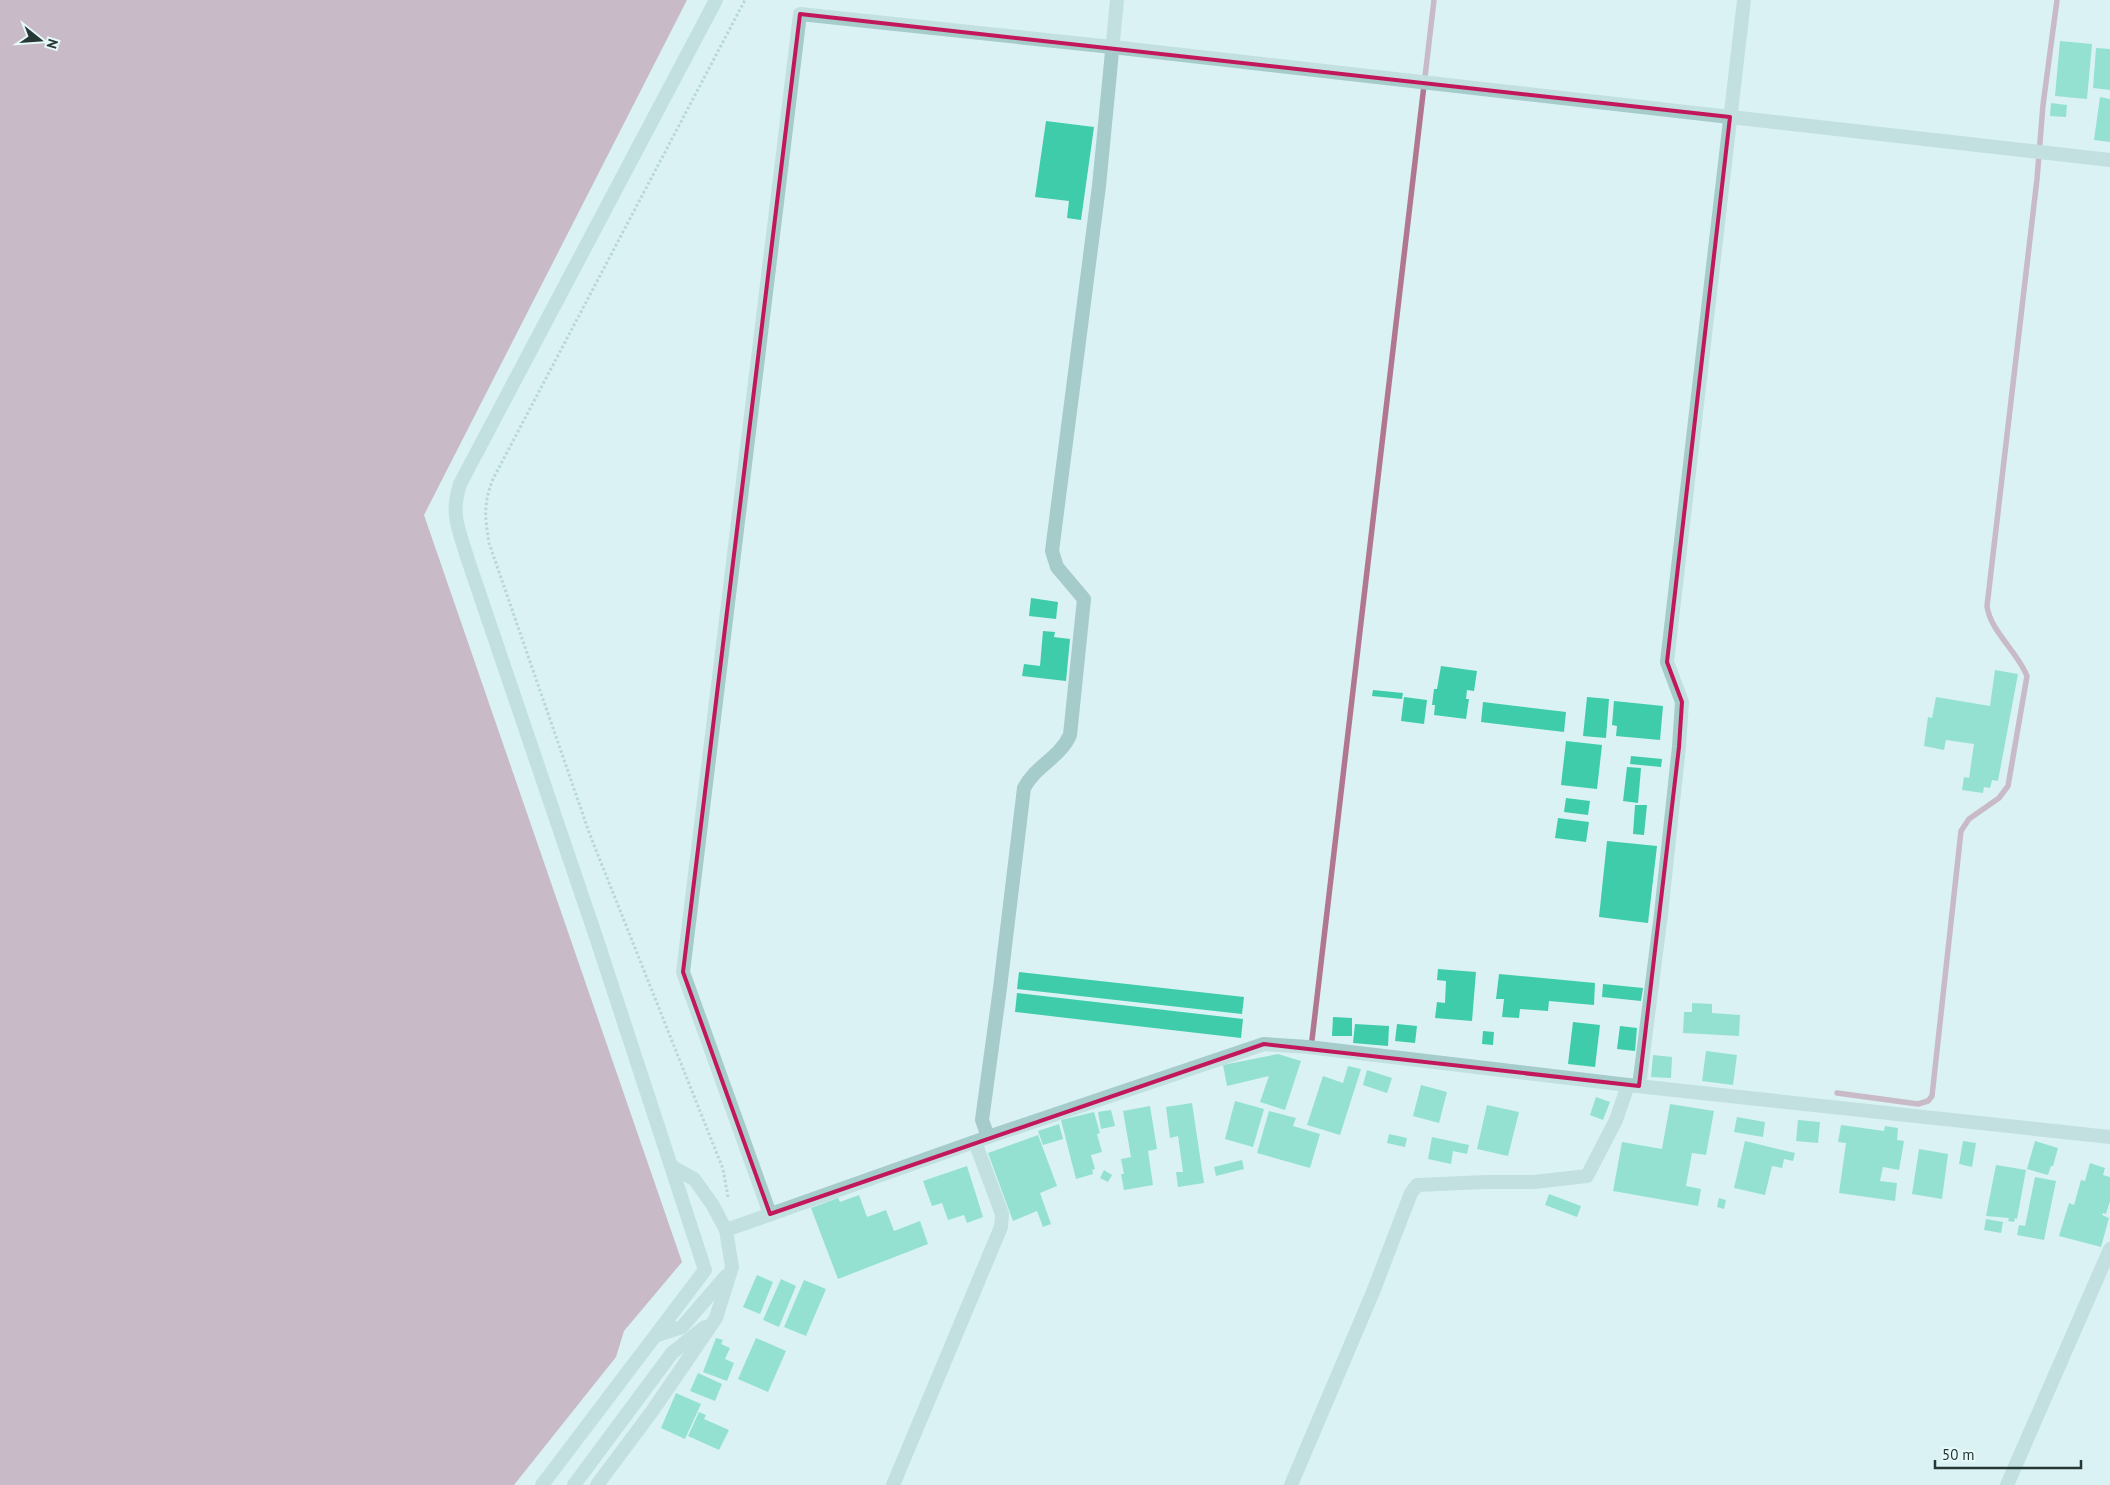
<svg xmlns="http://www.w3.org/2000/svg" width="2110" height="1485" viewBox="0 0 2110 1485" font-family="'PT Sans',sans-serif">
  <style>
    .water { fill: #b17791 }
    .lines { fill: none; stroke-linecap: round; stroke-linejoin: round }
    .stream { stroke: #b17791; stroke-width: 5.5 }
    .building { fill: #3eccaa }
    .path { stroke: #8fb7b5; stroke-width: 3; stroke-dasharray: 2.5 2.5; stroke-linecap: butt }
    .minor { stroke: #a5cbca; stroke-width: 14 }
    .marked { fill: none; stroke: #c2185b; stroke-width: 4; stroke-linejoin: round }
  </style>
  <rect width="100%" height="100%" fill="#daf2f3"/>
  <!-- water -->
  <polygon class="water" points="0,0 687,0 424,515 682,1262 624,1331 616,1357 514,1485 0,1485"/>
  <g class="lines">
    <!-- stream -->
    <g class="stream">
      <polyline points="1312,1040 1434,0"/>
      <path d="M1837,1093l81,11 10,-3 4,-5 29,-265 8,-12 30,-21 9,-12 19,-110c-9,-24 -37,-45 -40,-70l50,-427 6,-74 14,-105"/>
    </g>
  </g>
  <!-- building -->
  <g class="building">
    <polygon points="2060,41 2092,44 2087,99 2055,96"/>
    <polygon points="2096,48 2110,49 2110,90 2093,88"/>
    <polygon points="2100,97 2110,99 2110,142 2094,140"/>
    <polygon points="2051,103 2067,105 2066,117 2050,116"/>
    <polygon points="1046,121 1094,127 1081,220 1067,218 1069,201 1035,197"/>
    <polygon points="1031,598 1058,602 1056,619 1029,616"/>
    <polygon points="1043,631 1055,632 1054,637 1070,639 1066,681 1022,676 1024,664 1040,666"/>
    <polygon points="1441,666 1477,671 1474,691 1467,690 1466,699 1469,699 1466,719 1434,715 1435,705 1432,705 1434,689 1437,689"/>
    <polygon points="1995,670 2018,674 1998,781 1992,780 1990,788 1984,787 1983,793 1962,790 1964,777 1969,778 1974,744 1946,740 1944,750 1924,746 1928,717 1932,718 1936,697 1990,706"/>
    <polygon points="1373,690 1403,693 1402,699 1372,696"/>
    <polygon points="1404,697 1427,700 1424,724 1401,721"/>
    <polygon points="1587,697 1609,699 1606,738 1583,736"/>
    <polygon points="1614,701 1663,706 1660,740 1616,736 1617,726 1612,725"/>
    <polygon points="1483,702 1566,712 1564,732 1481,722"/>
    <polygon points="1566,741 1602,745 1597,789 1561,785"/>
    <polygon points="1631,756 1662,759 1661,767 1630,764"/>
    <polygon points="1627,767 1641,768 1638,803 1623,801"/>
    <polygon points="1566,798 1590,801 1588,815 1564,812"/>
    <polygon points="1635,805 1647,805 1644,835 1633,834"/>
    <polygon points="1558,818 1589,822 1586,842 1555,838"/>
    <polygon points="1607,841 1657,846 1648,923 1599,917"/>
    <polygon points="1438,969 1476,972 1472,1021 1435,1018 1437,1002 1445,1003 1446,981 1437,980"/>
    <polygon points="1019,972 1244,997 1242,1014 1017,989"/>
    <polygon points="1499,974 1595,983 1594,1005 1549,1001 1548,1011 1520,1009 1519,1018 1502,1017 1504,999 1496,999"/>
    <polygon points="1603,984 1643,988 1641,1001 1602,997"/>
    <polygon points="1017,993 1243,1019 1241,1038 1015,1012"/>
    <polygon points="1692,1003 1712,1004 1712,1013 1740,1015 1739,1036 1683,1033 1684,1012 1692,1012"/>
    <polygon points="1333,1017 1352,1018 1352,1036 1332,1036"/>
    <polygon points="1573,1022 1600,1025 1595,1067 1568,1064"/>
    <polygon points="1355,1024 1389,1026 1388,1046 1353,1043"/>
    <polygon points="1397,1024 1417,1026 1415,1043 1395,1041"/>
    <polygon points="1620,1026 1637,1028 1635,1051 1617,1049"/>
    <polygon points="1483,1031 1494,1032 1493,1045 1482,1044"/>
    <polygon points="1706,1051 1737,1055 1733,1085 1702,1081"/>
    <polygon points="1278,1054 1301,1061 1285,1110 1260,1102 1269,1076 1227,1086 1223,1065"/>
    <polygon points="1653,1055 1672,1057 1671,1078 1651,1077"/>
    <polygon points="1348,1066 1361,1069 1340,1135 1307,1125 1323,1076 1343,1083"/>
    <polygon points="1367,1070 1392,1078 1387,1093 1363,1085"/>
    <polygon points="1421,1085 1447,1092 1439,1123 1413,1116"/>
    <polygon points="1596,1097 1610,1102 1603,1120 1590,1115"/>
    <polygon points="1235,1101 1264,1109 1253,1147 1225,1139"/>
    <polygon points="1192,1103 1204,1183 1178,1187 1176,1172 1183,1172 1178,1136 1170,1138 1166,1107"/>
    <polygon points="1670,1104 1714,1111 1706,1155 1692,1153 1686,1186 1701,1189 1698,1206 1613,1191 1622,1142 1662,1149"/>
    <polygon points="1487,1105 1519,1112 1508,1156 1477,1149"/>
    <polygon points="1150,1106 1157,1149 1148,1151 1153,1185 1124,1190 1121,1174 1124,1174 1121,1159 1131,1157 1123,1111"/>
    <polygon points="1111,1110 1115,1126 1101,1129 1098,1112"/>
    <polygon points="1269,1111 1296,1118 1293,1126 1320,1134 1310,1168 1257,1153"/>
    <polygon points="1094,1112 1100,1133 1097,1134 1102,1152 1091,1155 1095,1169 1092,1170 1093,1174 1076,1179 1061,1120"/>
    <polygon points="1737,1117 1765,1122 1763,1137 1734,1132"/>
    <polygon points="1798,1120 1820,1122 1818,1143 1796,1141"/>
    <polygon points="1059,1124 1063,1139 1043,1145 1038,1131"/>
    <polygon points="1841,1125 1884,1131 1885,1126 1898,1128 1897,1140 1904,1141 1899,1170 1883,1167 1880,1181 1897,1183 1895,1201 1839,1193 1846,1143 1838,1142"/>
    <polygon points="1389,1134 1407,1138 1405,1147 1387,1143"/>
    <polygon points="1038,1135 1057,1186 1040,1193 1051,1224 1043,1227 1037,1211 1013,1221 988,1153"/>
    <polygon points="1432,1137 1469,1145 1467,1154 1453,1151 1451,1164 1428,1159"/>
    <polygon points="1745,1141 1795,1153 1793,1161 1784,1159 1782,1168 1772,1166 1765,1195 1734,1188"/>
    <polygon points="1963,1141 1976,1143 1972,1167 1959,1164"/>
    <polygon points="2035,1141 2058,1148 2053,1166 2051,1166 2048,1175 2027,1169"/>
    <polygon points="1919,1149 1948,1154 1942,1199 1912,1194"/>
    <polygon points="1242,1160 1244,1169 1216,1176 1214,1167"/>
    <polygon points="2090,1163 2105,1168 2103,1175 2110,1177 2110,1201 2106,1214 2103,1213 2102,1215 2109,1218 2101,1247 2059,1236 2069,1203 2074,1205 2081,1180 2085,1181"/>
    <polygon points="1996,1165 2026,1170 2017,1219 2015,1218 2014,1222 2008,1221 2009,1218 1986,1216"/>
    <polygon points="967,1166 983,1217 967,1223 964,1215 948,1220 942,1203 932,1206 923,1181"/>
    <polygon points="1104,1170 1112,1175 1108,1182 1100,1178"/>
    <polygon points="2035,1177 2056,1181 2044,1240 2017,1235 2019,1225 2025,1226"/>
    <polygon points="1549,1194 1581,1206 1577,1217 1545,1205"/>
    <polygon points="859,1195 867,1217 886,1210 894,1231 920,1221 928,1244 838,1279 811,1208 838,1198 840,1202"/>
    <polygon points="1719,1198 1726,1200 1724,1209 1717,1207"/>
    <polygon points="1986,1219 2003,1222 2001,1233 1984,1230"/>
    <polygon points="757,1275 773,1282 760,1314 743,1307"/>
    <polygon points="781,1279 796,1286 779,1327 763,1320"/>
    <polygon points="804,1280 826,1289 806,1336 784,1327"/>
    <polygon points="716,1338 723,1340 721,1344 730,1348 725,1359 734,1363 727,1381 703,1372"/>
    <polygon points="756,1338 786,1351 768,1392 738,1379"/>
    <polygon points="698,1373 722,1384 715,1401 690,1391"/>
    <polygon points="676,1393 701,1404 685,1439 661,1428"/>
    <polygon points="699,1412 706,1415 704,1419 729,1430 719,1450 688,1436"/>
  </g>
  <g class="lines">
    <!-- path -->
    <path class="path" d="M728,1197l-5,-28 -133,-334 -101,-292c-4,-26 -6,-39 4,-64l252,-479"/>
    <!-- minor -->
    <g class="minor">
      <polyline points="1639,1086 1661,914 1679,747 1682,702 1667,662 1744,0"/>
      <path d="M988,1137l-6,-17 18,-132 24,-200c12,-23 35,-29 46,-53l14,-136 -27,-32 -5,-16 47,-365 18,-186"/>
      <polyline points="770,1214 683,972 800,14 1112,47 2110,160"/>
      <polyline points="726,1230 988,1137 1264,1044 1308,1047 1628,1085 2110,1137"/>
      <polyline points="657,1335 682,1327 726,1276"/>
      <path d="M542,1485l163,-215 -108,-330 -129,-380c-9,-30 -18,-45 -8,-76l256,-484"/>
      <polyline points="574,1485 672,1353 705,1327"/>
      <polyline points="597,1485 653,1410 716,1318 732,1267 726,1230 712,1204 694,1179 672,1167"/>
      <polyline points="893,1485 1001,1227 1002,1214 975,1142"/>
      <polyline points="1291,1485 1373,1292 1411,1193 1417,1185 1485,1182 1534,1182 1587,1176 1616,1120 1628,1085"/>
      <polyline points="2007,1485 2110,1249"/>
    </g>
  </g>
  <!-- marked area -->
  <path d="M0 0H2110V1485H0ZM800,14l930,103 -63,545 15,40 -3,45 -40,339 -375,-42 -494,170 -87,-242z" fill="#daf2f3" fill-opacity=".55" fill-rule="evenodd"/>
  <path class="marked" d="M800,14l930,103 -63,545 15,40 -3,45 -40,339 -375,-42 -494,170 -87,-242z"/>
  <!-- north arrow -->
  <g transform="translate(40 40) rotate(107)" stroke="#e6f9fa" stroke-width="4" paint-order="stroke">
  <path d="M0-4L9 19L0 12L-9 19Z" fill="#273734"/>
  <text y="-8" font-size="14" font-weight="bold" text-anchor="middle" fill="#273734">N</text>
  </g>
  <!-- scale -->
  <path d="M1935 1460v8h146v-8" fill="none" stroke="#273734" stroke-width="2.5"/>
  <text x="1942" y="1460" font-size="15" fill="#273734" stroke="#e6f9fa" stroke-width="4" paint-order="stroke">50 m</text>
</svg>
